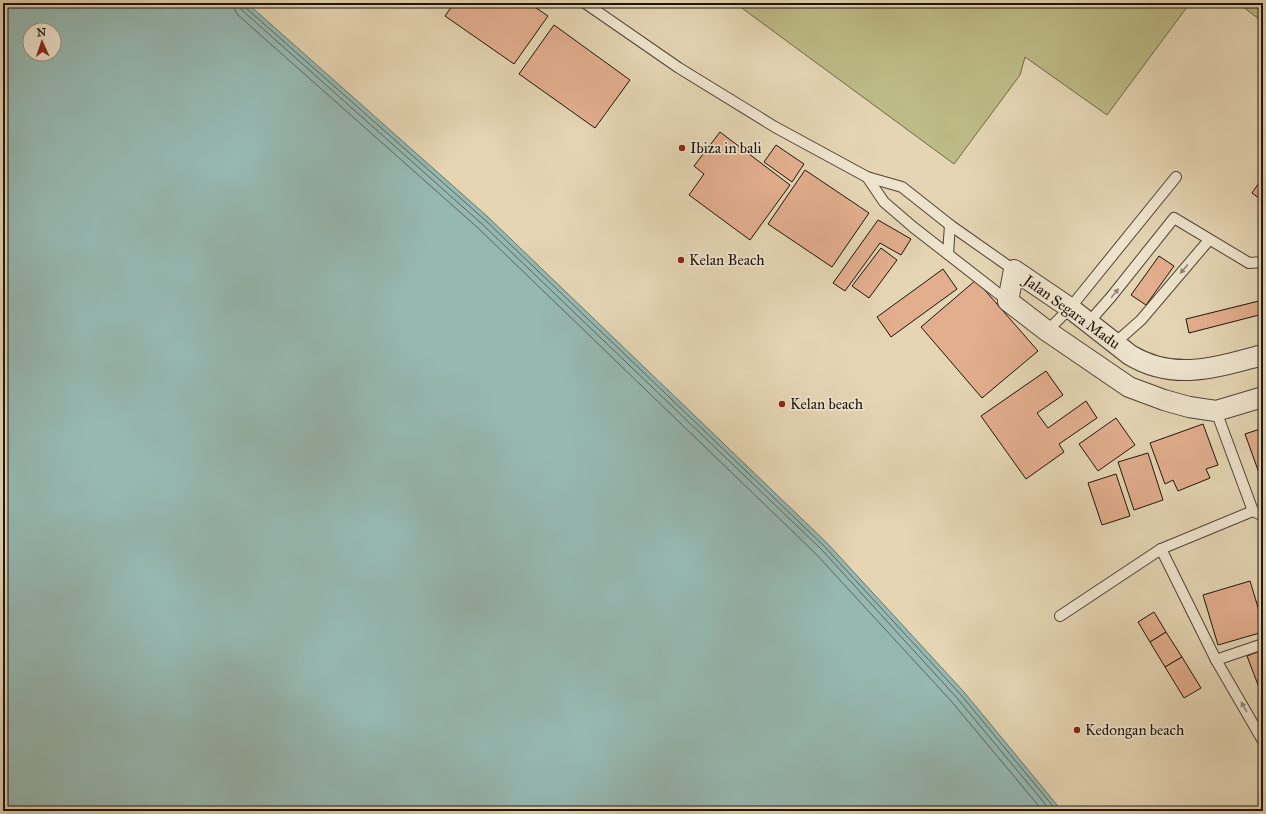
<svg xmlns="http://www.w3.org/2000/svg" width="1266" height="814" viewBox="0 0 1266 814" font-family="'IM FELL Great Primer',serif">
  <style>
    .green { fill: #bdbb87; stroke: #6e684a }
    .water { fill: #96b8b1; stroke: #66766f; fill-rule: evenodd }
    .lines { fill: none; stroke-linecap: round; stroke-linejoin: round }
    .shore { stroke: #5a665e; stroke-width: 1 }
    .building { fill: #e2ae8e; stroke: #1e140c }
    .service-casing { stroke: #504436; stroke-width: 12 }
    .minor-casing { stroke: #504436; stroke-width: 22 }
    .service { stroke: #eee4ce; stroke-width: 10 }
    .minor { stroke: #eee4ce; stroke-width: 20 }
    .oneway { fill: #908677 }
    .poi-dot { fill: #8f2418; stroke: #eee4ce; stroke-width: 1.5 }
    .labels { text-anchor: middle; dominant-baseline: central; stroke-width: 3.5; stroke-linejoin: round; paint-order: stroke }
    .poi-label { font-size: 15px; fill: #1e140c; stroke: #eee4ce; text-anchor: start }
    .street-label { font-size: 15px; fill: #1e140c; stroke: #eee4ce }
  </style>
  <rect width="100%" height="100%" fill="#e5d5b3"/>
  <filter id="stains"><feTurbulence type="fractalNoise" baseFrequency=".005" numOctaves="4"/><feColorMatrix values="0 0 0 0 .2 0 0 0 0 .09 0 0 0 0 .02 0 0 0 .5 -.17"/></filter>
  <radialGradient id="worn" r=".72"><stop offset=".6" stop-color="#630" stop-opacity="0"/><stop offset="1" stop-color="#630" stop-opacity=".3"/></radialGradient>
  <!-- green -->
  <g class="green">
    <polygon points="735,3 1190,3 1107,115 1025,57 1020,75 954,164"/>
    <polygon points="1238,3 1263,3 1263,22"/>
  </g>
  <!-- water -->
  <path class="water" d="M3,3h244l241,214 339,326 137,149 98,119h-1059zM30,30h24v24h-24z"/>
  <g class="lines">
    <!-- shore -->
    <g class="shore">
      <polyline points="233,3 235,10 238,15 478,228 816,554 952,702 1043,811"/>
      <polyline points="239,3 240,8 243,11 482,224 821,549 957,698 1051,811"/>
      <polyline points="244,3 246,8 485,220 824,546 961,695 1057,811"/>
    </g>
  </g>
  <!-- building -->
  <g class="building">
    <polygon points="454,3 529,3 548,16 514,64 445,16"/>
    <polygon points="554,25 630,80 595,128 519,74"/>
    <polygon points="720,132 790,185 750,240 689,195 704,174 694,166"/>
    <polygon points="776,145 804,164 792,182 764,162"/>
    <polygon points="805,170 869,213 832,267 768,224"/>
    <polygon points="1263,177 1263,201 1252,193"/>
    <polygon points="878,220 911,239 901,255 880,243 845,291 833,283"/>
    <polygon points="881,248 897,260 869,298 852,286"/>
    <polygon points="1159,256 1174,266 1146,305 1131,295"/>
    <polygon points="943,269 957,289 891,337 877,317"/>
    <polygon points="976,280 1038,351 982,398 921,327"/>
    <polygon points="1263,300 1263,314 1189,333 1186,319"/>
    <polygon points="1046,371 1063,395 1037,413 1048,428 1086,401 1097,418 1059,444 1064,452 1026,479 981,416"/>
    <polygon points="1116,418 1135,445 1098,471 1079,444"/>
    <polygon points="1203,424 1218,465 1206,469 1210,478 1178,491 1173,480 1165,484 1150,443"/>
    <polygon points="1263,428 1263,484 1245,434"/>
    <polygon points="1148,453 1163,500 1134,510 1118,462"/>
    <polygon points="1116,474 1130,516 1102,525 1088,483"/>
    <polygon points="1250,581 1263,624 1263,632 1218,645 1203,595"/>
    <polygon points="1154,612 1166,632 1150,642 1138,622"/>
    <polygon points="1166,632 1182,657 1165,667 1150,642"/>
    <polygon points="1263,650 1263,698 1247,656"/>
    <polygon points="1182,657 1201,688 1184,698 1165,667"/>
  </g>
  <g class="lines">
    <!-- service casing -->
    <g class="service-casing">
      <g id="service">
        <polyline points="585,3 679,68 775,127 867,177 902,187 950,225 1014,270"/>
        <polyline points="867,177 884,202 913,227 1008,301"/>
        <polyline points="948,254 950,225"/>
        <polyline points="1089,322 1111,297 1174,218 1249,263 1263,262"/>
        <polyline points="1047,331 1070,308 1176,177"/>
        <polyline points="1115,343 1141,320 1209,240"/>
        <polyline points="1216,411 1253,511 1263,516"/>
        <polyline points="1161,549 1216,660 1263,741"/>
        <polyline points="1060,616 1161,549 1253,511"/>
        <polyline points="1216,660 1263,644"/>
      </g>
    </g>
    <!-- minor casing -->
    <g class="minor-casing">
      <path id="minor" d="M1263,355c-46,12 -88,27 -133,0l-60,-47 -56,-38 -6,31 39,30 82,56 35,13 25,7 27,4 47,-14"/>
    </g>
    <!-- service -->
    <use href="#service" class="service"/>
    <!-- minor -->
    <use href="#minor" class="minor"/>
  </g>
  <!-- one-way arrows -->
  <defs><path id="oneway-solid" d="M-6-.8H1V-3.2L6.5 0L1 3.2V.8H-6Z"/></defs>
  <g class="oneway">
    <use href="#oneway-solid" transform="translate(1184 269) rotate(130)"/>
    <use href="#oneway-solid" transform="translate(1115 293) rotate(-51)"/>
    <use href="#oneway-solid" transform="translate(1244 707) rotate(-120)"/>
  </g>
  <!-- markers -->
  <g class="poi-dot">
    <circle cx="682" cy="148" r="4"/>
    <circle cx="681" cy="260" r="4"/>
    <circle cx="782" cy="404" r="4"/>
    <circle cx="1077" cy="730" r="4"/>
  </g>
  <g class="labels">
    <!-- poi labels -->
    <g class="poi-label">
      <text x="690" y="148">Ibiza in bali</text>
      <text x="689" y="260">Kelan Beach</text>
      <text x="790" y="404">Kelan beach</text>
      <text x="1085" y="730">Kedongan beach</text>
    </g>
    <!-- street labels -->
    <g class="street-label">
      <text transform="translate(1072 312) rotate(36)">Jalan Segara Madu</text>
    </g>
  </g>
  <!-- margin -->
  <rect width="1266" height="814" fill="none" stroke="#e5d5b3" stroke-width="16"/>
  <rect x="4" y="4" width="1258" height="806" fill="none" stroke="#1e140c" stroke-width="2"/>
  <rect x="8" y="8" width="1250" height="798" fill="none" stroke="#1e140c"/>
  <!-- north arrow -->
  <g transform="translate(42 42) rotate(357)"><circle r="19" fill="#eee4ce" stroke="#9b9180"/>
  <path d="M0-3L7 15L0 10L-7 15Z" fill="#8f2418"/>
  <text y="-6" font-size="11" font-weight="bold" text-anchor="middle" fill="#1e140c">N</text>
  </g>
  <rect width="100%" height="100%" filter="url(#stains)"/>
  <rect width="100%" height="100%" fill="url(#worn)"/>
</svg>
